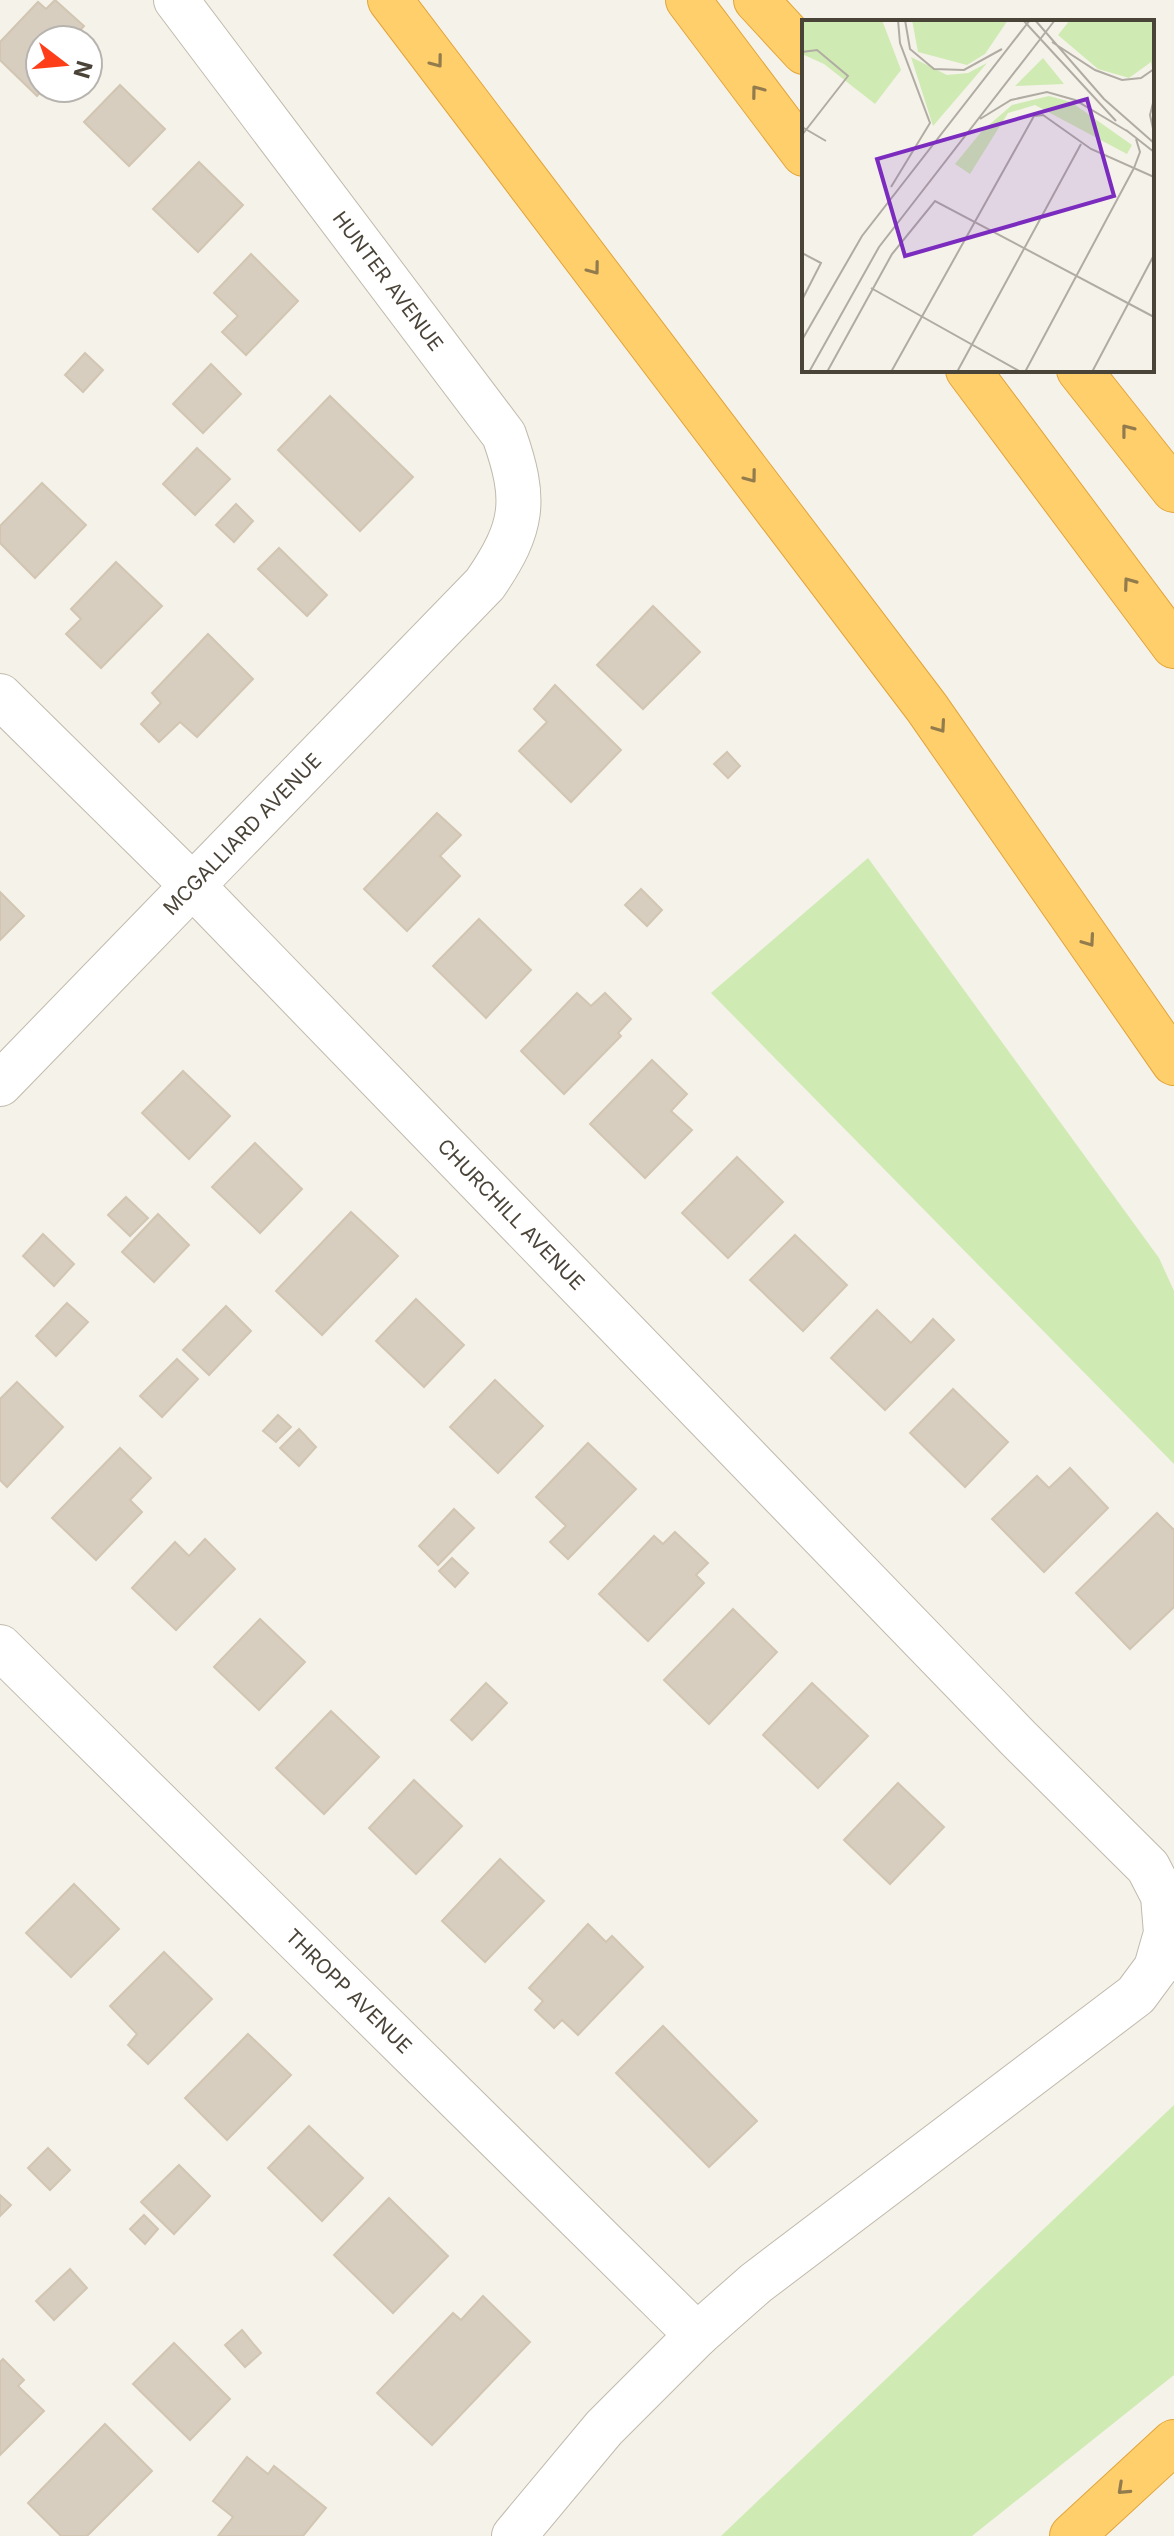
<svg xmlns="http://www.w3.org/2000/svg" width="1174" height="2536" viewBox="0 0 1174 2536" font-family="Inter,sans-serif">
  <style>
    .green { fill: #d0eab3 }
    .building { fill: #d7cebf; stroke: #d2c6b2; stroke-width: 2 }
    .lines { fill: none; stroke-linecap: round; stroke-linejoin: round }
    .minor-casing { stroke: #c1baac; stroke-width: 46 }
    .highway-casing { stroke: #e1a539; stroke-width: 46 }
    .minor { stroke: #fff; stroke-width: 44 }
    .highway { stroke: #ffcf6c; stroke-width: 44 }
    .oneway { stroke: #927b4d }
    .labels { text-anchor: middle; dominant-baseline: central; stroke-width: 6; stroke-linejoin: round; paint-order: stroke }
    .street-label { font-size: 20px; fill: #4a4338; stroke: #fff }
    .inset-road { fill: none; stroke: #b1aca3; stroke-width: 2 }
    .view { fill: #7b2cbf; fill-opacity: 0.15; stroke: #7b2cbf; stroke-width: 4 }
    .inset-edge { fill: none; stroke: #4a4338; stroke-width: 4 }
  </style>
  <rect width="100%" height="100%" fill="#f5f2ea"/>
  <!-- green -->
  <g class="green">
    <polygon points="868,858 1159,1258 1174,1291 1174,1464 711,993"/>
    <polygon points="1174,2105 1174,2375 972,2536 721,2536"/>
  </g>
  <!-- building -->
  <g class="building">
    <polygon points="55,0 84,26 74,37 77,40 40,40 40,88 44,88 37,96 0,60 0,42 38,2 46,9"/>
    <polygon points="120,85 165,129 129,166 84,122"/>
    <polygon points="199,162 243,205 198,252 153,209"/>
    <polygon points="251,254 298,301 246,355 222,332 238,316 214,293"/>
    <polygon points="85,353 103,370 83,392 65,375"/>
    <polygon points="211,364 241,394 203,433 173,404"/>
    <polygon points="330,396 413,477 360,531 278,450"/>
    <polygon points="197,448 230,479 195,515 163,484"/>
    <polygon points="42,483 86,525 35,578 0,543 0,526"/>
    <polygon points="236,504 253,521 234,542 216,525"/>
    <polygon points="279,548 327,595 307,616 258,569"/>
    <polygon points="116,562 162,606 101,668 66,634 81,619 71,609"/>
    <polygon points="653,606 700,652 643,709 597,665"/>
    <polygon points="208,634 253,679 197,737 180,722 159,742 141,724 161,703 152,693"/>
    <polygon points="555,685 621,750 571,802 519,751 547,722 534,709"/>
    <polygon points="727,752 740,766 728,778 714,764"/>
    <polygon points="437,813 461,835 440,856 460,876 407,931 364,889"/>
    <polygon points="641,889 662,910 647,926 625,905"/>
    <polygon points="0,892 24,916 0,940"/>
    <polygon points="479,919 531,970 486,1018 433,966"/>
    <polygon points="577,993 591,1006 605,993 631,1019 618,1033 621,1036 564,1094 521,1051"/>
    <polygon points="652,1060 687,1094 671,1111 692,1130 645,1178 590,1124"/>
    <polygon points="183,1071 230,1116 189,1159 142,1113"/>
    <polygon points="255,1143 302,1189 260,1233 212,1187"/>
    <polygon points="737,1157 783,1202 728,1258 682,1213"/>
    <polygon points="126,1197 148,1218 130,1236 108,1215"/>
    <polygon points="351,1212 398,1256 322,1335 276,1291"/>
    <polygon points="158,1214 189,1245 154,1282 122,1252"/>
    <polygon points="43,1234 74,1264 54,1286 23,1256"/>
    <polygon points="795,1235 847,1285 803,1331 750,1280"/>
    <polygon points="416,1299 464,1345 424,1387 376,1341"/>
    <polygon points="67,1303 88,1322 56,1356 36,1336"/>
    <polygon points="226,1306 251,1331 209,1375 183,1350"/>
    <polygon points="877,1310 911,1343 933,1319 954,1340 885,1410 831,1358"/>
    <polygon points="177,1359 198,1379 162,1417 140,1396"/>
    <polygon points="495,1380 543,1426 498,1473 450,1427"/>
    <polygon points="17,1382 63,1427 7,1487 0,1480 0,1399"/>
    <polygon points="953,1389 1008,1442 965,1487 910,1433"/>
    <polygon points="278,1415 291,1427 276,1442 263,1431"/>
    <polygon points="299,1429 316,1447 299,1466 280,1448"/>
    <polygon points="588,1443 636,1489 568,1559 550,1542 566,1526 536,1497"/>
    <polygon points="120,1448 151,1478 130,1500 142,1512 96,1560 52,1518"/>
    <polygon points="1070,1468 1108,1508 1044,1572 992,1519 1037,1476 1049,1488"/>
    <polygon points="454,1509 474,1528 438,1565 419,1546"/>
    <polygon points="1157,1513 1174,1530 1174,1607 1130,1649 1076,1593"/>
    <polygon points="675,1532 708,1563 696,1575 704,1583 648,1641 599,1594 654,1536 663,1544"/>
    <polygon points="205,1539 235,1569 176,1630 132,1588 175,1542 189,1556"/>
    <polygon points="452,1558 468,1573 455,1587 439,1571"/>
    <polygon points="733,1609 777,1652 709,1724 664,1680"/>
    <polygon points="260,1619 305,1662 259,1710 214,1667"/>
    <polygon points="486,1683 507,1703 472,1740 451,1720"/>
    <polygon points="812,1683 868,1736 818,1788 763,1735"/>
    <polygon points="331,1711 379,1757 324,1814 276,1768"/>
    <polygon points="414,1780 462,1826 416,1874 369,1828"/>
    <polygon points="898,1783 944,1827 890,1884 844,1840"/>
    <polygon points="500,1859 544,1901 485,1962 442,1921"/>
    <polygon points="74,1884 119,1929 71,1977 26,1933"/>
    <polygon points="588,1924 606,1942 612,1936 643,1967 578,2035 562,2020 554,2028 535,2010 543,2001 529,1988"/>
    <polygon points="164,1952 212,1999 148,2064 128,2045 137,2034 110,2006"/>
    <polygon points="663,2026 757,2121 709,2167 616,2073"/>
    <polygon points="248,2034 291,2075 227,2140 185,2098"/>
    <polygon points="309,2126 363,2178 322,2221 268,2168"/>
    <polygon points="48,2148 70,2170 50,2190 28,2168"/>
    <polygon points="179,2165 210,2196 174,2234 141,2202"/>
    <polygon points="0,2195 11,2205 0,2216"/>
    <polygon points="389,2198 448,2256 393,2313 334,2255"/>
    <polygon points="144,2215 158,2229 145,2244 130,2229"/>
    <polygon points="70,2269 87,2288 54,2320 36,2301"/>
    <polygon points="483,2296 530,2342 432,2445 377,2393 453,2313 461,2320"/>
    <polygon points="242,2330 261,2353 245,2367 225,2345"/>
    <polygon points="174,2343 230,2399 190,2440 133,2384"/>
    <polygon points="3,2359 24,2380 18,2386 44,2411 0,2455 0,2362"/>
    <polygon points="105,2424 152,2471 87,2536 61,2536 28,2503"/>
    <polygon points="247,2457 268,2474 274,2466 326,2508 303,2536 218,2536 233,2517 213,2501"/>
  </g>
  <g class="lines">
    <!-- minor casing -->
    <g class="minor-casing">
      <g id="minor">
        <path id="s1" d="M0,696l193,190 825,852 130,129 15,29 3,37 -10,35 -20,27 -380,288 -59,52 -93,93 -90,108"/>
        <path id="s2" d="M0,1084l485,-500c39,-57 42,-84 19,-149l-328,-435"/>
        <path id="s3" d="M0,1647l697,688"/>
      </g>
    </g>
    <!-- highway casing -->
    <g class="highway-casing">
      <g id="highway">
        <polyline points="390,0 927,708 1174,1063"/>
        <polyline points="688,0 804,154"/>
        <polyline points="756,0 804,52"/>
        <polyline points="968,370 1174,646"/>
        <polyline points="1079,370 1174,490"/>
        <polyline points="1072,2536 1174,2442"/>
      </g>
    </g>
    <!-- minor -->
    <use href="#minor" class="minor"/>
    <!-- highway -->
    <use href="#highway" class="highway"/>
  </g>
  <!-- one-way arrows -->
  <defs><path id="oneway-chevron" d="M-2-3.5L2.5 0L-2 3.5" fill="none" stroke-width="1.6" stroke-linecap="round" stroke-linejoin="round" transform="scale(2)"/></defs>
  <g class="oneway">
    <use href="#oneway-chevron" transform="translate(437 62) rotate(53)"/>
    <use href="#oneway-chevron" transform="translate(757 91) rotate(-127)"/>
    <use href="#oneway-chevron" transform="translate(594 269) rotate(53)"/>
    <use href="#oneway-chevron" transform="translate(1127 430) rotate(-128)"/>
    <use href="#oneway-chevron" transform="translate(751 477) rotate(53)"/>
    <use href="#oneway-chevron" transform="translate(1129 583) rotate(-126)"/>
    <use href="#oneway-chevron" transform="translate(940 727) rotate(55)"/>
    <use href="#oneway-chevron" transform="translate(1089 941) rotate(55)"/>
    <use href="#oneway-chevron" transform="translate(1123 2489) rotate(137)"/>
  </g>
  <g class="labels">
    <!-- street labels -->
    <g class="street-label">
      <text transform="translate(388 281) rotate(53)">HUNTER AVENUE</text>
      <text stroke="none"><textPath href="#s2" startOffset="348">MCGALLIARD AVENUE</textPath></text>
      <text stroke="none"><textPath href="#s1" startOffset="728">CHURCHILL AVENUE</textPath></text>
      <text stroke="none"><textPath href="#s3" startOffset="490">THROPP AVENUE</textPath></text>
    </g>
  </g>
  <!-- overview -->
  <g transform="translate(802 20)">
    <rect width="352" height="352" fill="#f5f2ea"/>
    <path d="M0,0h80l19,50 -26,34 -51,-40 -22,-10zM110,0h96l-23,34 -18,11 -49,-13zM268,0h84v60l-3,-18 -22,16 -31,-9 -40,-34zM109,37l36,18 21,-2 19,-10 -54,63zM241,38l21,26 -49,2zM247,76l22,6 61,43 -5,9 -92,-49 -27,8 -38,61 -15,-10 27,-33 30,-26z" fill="#d0eab3"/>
    <path class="inset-road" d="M103,0l5,29 24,20 30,1 38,-21M221,0l93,101M233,0l69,79 50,44M250,22l43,28 27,10 19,-2 13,-9M0,32l15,-2 31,26 -46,59M352,79l-4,16 4,18M178,99l31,-19 36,-8 28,8 52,31M0,107l24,14M324,110l28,22M332,148l6,-16 -4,-13M89,167l39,-64 -30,-80 -2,-23M0,233l19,10 -19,37M69,268l150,84M0,320l60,-104 168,-216M7,352l70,-125 176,-227M25,352l65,-118 43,-53 219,116M89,352l143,-256 9,-1 48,34 63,28M155,352l124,-228M223,352l109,-204M290,352l62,-117"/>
    <path class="view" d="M285,79l27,97 -209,60 -28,-97z"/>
    <rect width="352" height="352" class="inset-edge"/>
  </g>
  <!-- north arrow -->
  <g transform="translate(64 64) rotate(106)"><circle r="38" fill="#ffffff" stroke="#b7b4af" stroke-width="2"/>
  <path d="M0-6L14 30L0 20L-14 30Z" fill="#fe3e19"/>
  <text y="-12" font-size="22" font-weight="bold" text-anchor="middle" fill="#4a4338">N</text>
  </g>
</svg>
